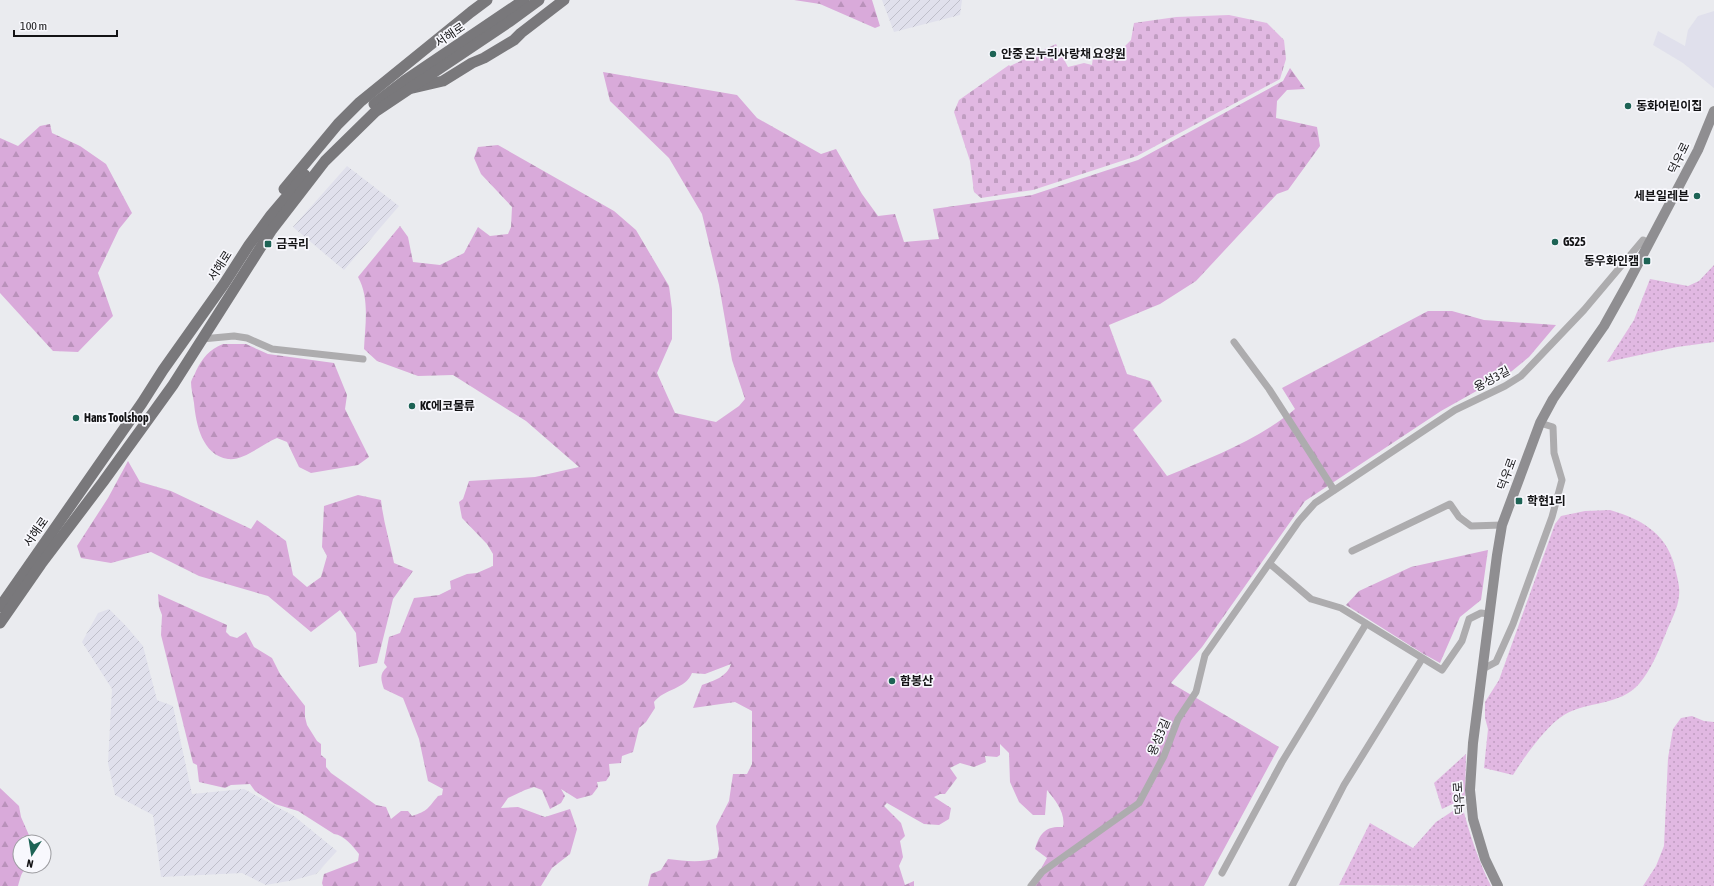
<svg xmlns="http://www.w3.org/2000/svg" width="1714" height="886" viewBox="0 0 1714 886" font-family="'Asap Condensed','Noto Sans KR',sans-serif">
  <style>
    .built { fill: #e0e0ec }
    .industrial { fill: url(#industrial-furrows) }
    .grass { fill: url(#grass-dots) }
    .forest { fill: url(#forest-firs) }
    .cemetery { fill: url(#cemetery-stones) }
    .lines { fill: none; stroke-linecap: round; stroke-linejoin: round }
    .street { stroke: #adacae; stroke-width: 7 }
    .secondary { stroke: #8f8e91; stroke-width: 10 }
    .primary { stroke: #79787b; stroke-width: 11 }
    .poi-dot { fill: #1d6355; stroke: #f8f8fd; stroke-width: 1.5 }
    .labels { text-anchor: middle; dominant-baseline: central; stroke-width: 3.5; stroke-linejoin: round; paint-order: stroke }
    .street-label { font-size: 12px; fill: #131315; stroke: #f8f8fd }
    .poi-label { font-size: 12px; font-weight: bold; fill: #131315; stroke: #f8f8fd; text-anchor: start }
  </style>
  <defs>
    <pattern id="industrial-furrows" width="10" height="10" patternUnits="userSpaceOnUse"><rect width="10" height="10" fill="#e0e0ec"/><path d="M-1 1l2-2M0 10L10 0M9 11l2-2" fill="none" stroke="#bfbfca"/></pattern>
    <pattern id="grass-dots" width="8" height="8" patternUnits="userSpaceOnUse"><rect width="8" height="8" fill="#e1b8e2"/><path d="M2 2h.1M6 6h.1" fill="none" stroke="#c09dc1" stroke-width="1.8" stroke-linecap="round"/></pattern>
    <pattern id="forest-firs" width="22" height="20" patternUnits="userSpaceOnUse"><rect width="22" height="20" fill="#d9aada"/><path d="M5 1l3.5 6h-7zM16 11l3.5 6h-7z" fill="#b991ba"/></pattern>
    <pattern id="cemetery-stones" width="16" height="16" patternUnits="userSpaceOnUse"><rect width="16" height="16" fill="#e1b8e2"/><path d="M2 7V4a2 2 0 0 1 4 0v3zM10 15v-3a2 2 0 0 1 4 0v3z" fill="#c09dc1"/></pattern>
  </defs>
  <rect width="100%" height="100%" fill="#eaebef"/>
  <!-- built -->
  <polygon class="built" points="1714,11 1714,88 1683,63 1653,45 1658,31 1685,46 1688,30 1698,16"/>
  <!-- industrial -->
  <g class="industrial">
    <polygon points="882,0 962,0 960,15 894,32"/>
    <polygon points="347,166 399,206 344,270 293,227"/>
    <polygon points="109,609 126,626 143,646 157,700 173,706 192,794 244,789 294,816 337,851 316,874 294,880 266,885 242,873 161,877 153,815 115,795 108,763 112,689 82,642 98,613"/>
  </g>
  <!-- grass -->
  <g class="grass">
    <polygon points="1714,265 1714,342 1677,347 1607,362 1634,320 1650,279 1688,286 1699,281"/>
    <path d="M1610,510c34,10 59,25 66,62 2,8 4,16 3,24 -1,13 -9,26 -13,37 -7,17 -15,37 -27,51 -19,22 -52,17 -75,31 -18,11 -39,41 -51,60l-29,-7 4,-39 -3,-11v-16l14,-22 56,-156 6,-8 24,-5z"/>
    <polygon points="1692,716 1704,721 1714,722 1714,886 1643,886 1656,866 1664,846 1668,758 1673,729 1681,718"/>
    <polygon points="1466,754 1465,798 1442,809 1434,783"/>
    <path d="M1462,805c7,27 16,55 29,81l-152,-1 31,-62 43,25 23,-26z"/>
  </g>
  <!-- forest -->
  <g class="forest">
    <polygon points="794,0 872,0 880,26 875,28 820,4"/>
    <path d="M1290,68l15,21 -18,1 -10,11 -1,17 41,9 3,19 -32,44 -11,4 -81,87 -36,23 -51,21 18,49 23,7 12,20 -29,29 34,46c45,-19 91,-36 128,-67l-13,-21 146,-77h24l32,9 72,5 -27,32 -17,14 -71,40 -136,90 -103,146 -31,36 108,64 -75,139h-173l16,-28 -12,-9c5,-16 10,-23 28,-22 3,-14 -8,-27 -16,-37l-2,25h-12l-14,-13 -9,-20 -1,-29 -9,-9v11l-3,2 -12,-1 1,6 -12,5 -14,-4 -10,5 7,10 -12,16h-5l-6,3 17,11 -2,11 -10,6 -15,-1 -37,-21 -3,3 17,17 4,13 -5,5 3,16 -4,9 6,19 9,-4v5h-266l3,-12 10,-4 7,-11c17,2 33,4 49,-1l2,-9 -3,-23 13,-25 4,-27h14l5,-10v-53l-17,-9 -42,6 9,-23c11,-4 25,-8 29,-21l-26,10 -13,-1c-6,16 -28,16 -38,29l1,6 -9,14 -7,6 -6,24 -11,4 -1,7 -12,1 1,11 -4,6 -9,1 1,5 -6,8 -15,4 -16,-10 4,7 -4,7 -11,6 -8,-19 -8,-3 -9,3 -17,8 -7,10 17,-1 27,10 25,-8 7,20 -7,25 -18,14 -11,18h-218l-1,-3 2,-9 34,-13 1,-7c-6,-8 -15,-19 -25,-20l-36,-23 -23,-7 -20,-13 -5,-7 -19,1 -6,3 -26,-6 -2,-17 -4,-2 -32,-128 1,-20 -3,-8 -1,-13 69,31 -1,7 4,4 7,2 9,-6 8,15 18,11 8,16 25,32v11l2,8 10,16 4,3v11l5,4v8l5,6 45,32 10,2 5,12 10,-8h7l4,5c16,-5 16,-8 26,-20l4,-1 1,-6 -15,-8 -9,-42 -16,-41 -19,-9c-3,-9 -5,-15 3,-22l-3,-4 5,-26 11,-4 14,-35 25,-3 12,-6 -1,-8 17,-7 10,-1 16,-7v-12l-6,-10 -25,-26 -3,-16 4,-3 6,-18 66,-4 44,-10 -53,-46 -73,-46 -35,1 -41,-15 -13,-12c1,-23 6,-51 -6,-72l42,-51 8,11 5,25 27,3 24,-12 14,-26 12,9 18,-2 3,-7 1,-20 -31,-33 -7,-16 4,-11 20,-2 116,66 22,19 33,56 3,23v30l-15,34 18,40 41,9 23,-16 6,-7 -13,-39 -13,-75 -17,-71 -33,-56 -59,-57 -7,-29 134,23 20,23 64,36 15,-5 26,45 16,22 17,-2 9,28 35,-3 -6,-30 99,-14 106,-35 145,-79z"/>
    <polygon points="50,124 52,133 80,146 106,164 132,213 119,229 98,273 113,316 78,352 53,351 0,293 0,138 18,146 40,126"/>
    <path d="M223,344h23l22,10 66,9 13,32 -2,14 24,48 -11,8 -47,8 -12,-6 -12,-25 -10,-4c-15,6 -33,23 -49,21 -26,-4 -32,-35 -34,-56 -1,-7 -3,-14 -3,-21 1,-4 4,-8 5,-11 7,-14 13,-21 27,-27z"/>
    <path d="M128,461l12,21 31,9 80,38 6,-9 29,21 7,34 14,12 14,-10 6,-21 -5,-9 2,-41 34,-11 23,5c2,21 9,42 13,63l19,8 -20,28 -16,64 -18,4 -3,-34 -16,-23 -29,22 -43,-36 -69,-20 -48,-24 -40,11 -30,-5 -4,-12 31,-48z"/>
    <polygon points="1488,550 1481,600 1460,617 1440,663 1422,653 1346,605 1359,591 1411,567"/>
    <path d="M0,788l19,18 2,11 11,25h-12v24h14c-14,4 -12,8 -16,20h-18z"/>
  </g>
  <!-- cemetery -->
  <polygon class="cemetery" points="1229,15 1267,23 1284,40 1286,59 1280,79 1137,156 1033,190 981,198 974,192 970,161 954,112 959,100 1009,65 1010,66 1056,44 1068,67 1084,63 1092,65 1093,57 1103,53 1126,55 1125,46 1131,40 1134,23 1176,17"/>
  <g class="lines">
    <!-- street -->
    <g class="street">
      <polyline points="202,339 234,336 247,338 272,349 363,359"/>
      <polyline points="1234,342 1269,389 1334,490"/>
      <polyline points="1352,551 1450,504 1459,517 1471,526 1502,525"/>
      <polyline points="1270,564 1311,599 1341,608 1442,670 1462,641 1469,619 1481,613 1489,614"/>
      <polyline points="1483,669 1496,662 1513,624 1552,517 1562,480 1554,453 1553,427 1540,423"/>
      <polyline points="1222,873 1282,762 1366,624"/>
      <polyline points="1031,886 1042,872 1139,803 1164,756 1178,719 1196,692 1205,655 1299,521 1315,503 1455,410 1505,386 1521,376 1584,310 1643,240 1649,243"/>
      <polyline points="1292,886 1344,785 1422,659"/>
    </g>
    <!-- secondary -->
    <polyline class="secondary" points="1498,886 1485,859 1473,819 1470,790 1473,743 1497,555 1502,525 1540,423 1553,399 1604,326 1628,283 1698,150 1714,111"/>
    <!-- primary -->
    <g class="primary">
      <polyline points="413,88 443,81 472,63 484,58 514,40 521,33 564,0"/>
      <polyline points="374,104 404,81 524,0"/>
      <polyline points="284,189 338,124 360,102 471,12 487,0"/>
      <polyline points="0,607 142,403 163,370 224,284 249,245 271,215 305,175"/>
      <polyline points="0,623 41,564 103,482 173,385 271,231 325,161 375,112 509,22 539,0"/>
    </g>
  </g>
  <!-- markers -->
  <g class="poi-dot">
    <circle cx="993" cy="54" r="4"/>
    <circle cx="1628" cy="106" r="4"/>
    <circle cx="1697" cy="196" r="4"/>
    <circle cx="1555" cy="242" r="4"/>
    <rect x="264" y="240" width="8" height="8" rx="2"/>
    <rect x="1643" y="257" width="8" height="8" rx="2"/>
    <circle cx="412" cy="406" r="4"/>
    <circle cx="76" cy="418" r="4"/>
    <rect x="1515" y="497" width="8" height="8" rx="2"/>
    <circle cx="892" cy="681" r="4"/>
  </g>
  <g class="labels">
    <!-- street labels -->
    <g class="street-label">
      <text transform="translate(450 35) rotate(-34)">서해로</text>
      <text transform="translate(1679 158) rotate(-64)">덕우로</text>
      <text transform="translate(220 266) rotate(-57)">서해로</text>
      <text transform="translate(1492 379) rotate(-28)">용성3길</text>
      <text transform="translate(1507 474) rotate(-70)">덕우로</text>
      <text transform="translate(36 532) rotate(-55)">서해로</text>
      <text transform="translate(1159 737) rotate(-67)">용성3길</text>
      <text transform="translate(1459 798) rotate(-94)">덕우로</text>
    </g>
    <!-- poi labels -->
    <g class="poi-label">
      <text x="1001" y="54">안중 온누리사랑채 요양원</text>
      <text x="1636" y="106">동화어린이집</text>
      <text x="1689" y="196" text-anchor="end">세븐일레븐</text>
      <text x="1563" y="242">GS25</text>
      <text x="276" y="244">금곡리</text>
      <text x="1639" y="261" text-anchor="end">동우화인캠</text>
      <text x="420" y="406">KC에코물류</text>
      <text x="84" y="418">Hans Toolshop</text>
      <text x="1527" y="501">학현1리</text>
      <text x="900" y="681">함봉산</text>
    </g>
  </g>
  <!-- north arrow -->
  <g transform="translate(32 854) rotate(192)"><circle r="19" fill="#f8f8fd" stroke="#9c9ca0"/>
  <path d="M0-3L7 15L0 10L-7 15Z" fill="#1d6355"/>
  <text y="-6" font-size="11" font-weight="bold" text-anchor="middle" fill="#131315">N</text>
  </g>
  <!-- scale -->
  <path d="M14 30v6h103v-6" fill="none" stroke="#131315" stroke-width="2"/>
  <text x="20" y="30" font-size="12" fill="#131315" stroke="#f8f8fd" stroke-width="3" paint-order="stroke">100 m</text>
</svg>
